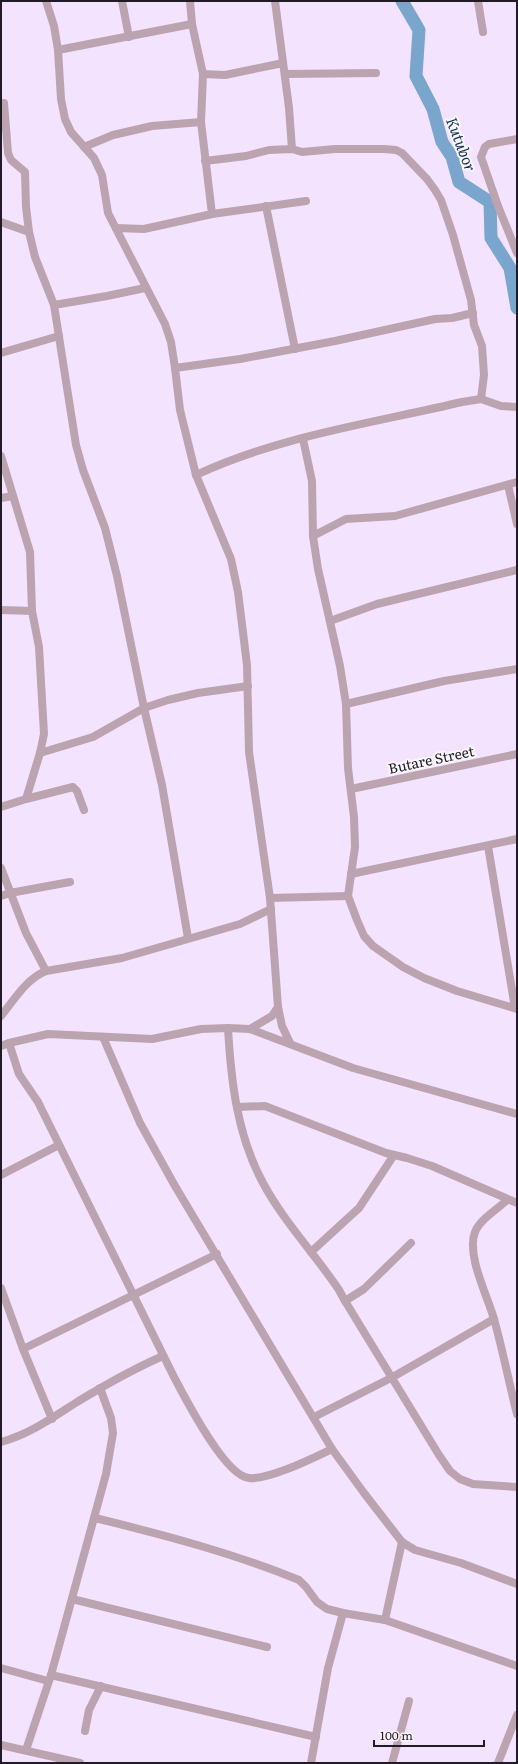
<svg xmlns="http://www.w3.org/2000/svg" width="518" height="1764" viewBox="0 0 518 1764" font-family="Literata,serif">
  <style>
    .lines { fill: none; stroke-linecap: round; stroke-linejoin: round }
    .river { stroke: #7aa6ce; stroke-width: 13 }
    .minor { stroke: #bca3b0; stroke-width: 8 }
    .labels { text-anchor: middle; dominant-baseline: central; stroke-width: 4; stroke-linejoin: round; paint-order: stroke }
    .street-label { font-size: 14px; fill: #201b24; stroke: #f9f6fb }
    .water-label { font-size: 15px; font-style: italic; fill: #0f314d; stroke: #f9f6fb }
  </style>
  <rect width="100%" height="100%" fill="#f3e3fe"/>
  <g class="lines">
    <!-- river -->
    <polyline class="river" points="402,1 419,30 416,76 433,109 442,142 452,157 459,182 490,202 491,238 510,268 517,308"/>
    <!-- minor -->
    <g class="minor">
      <polyline points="46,1 54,26 58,50 61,99 65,119 71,132 94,158 102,175 108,213 165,324 171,342 175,368 180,410 196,475 231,559 238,592 247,665 249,752 270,898 278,1007 282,1026 290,1043"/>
      <polyline points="122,1 129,37"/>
      <polyline points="275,1 289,108 292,149"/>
      <polyline points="478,1 483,32"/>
      <polyline points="58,50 192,24"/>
      <polyline points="203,74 225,75 283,63"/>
      <polyline points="285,74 376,73"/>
      <polyline points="1,103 4,103 8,153 11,160 25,172 26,207 29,232 35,257 54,305 76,445 83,470 105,528 117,576 144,708 162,785 188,938"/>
      <polyline points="517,139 489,144 485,147 481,157 498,206 517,253"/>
      <polyline points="84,147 113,135 152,126 201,122"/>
      <polyline points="205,161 246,156 269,150 292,149 302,152 335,149 384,149 396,150 402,153 427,179 435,190 441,200 453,235 471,300 474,325 482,346 484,375 481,399"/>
      <polyline points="266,206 295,349"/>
      <polyline points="212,214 306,201"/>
      <polyline points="1,222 29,232"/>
      <polyline points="116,228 144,229 212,214 201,122 203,74 192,24 190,1"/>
      <polyline points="54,305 107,296 145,288"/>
      <polyline points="1,353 59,336"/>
      <polyline points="175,368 240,359 335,341 435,319 452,318 473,313"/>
      <polyline points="303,439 312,481 313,536 318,569 340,666 346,704 348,768 354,817 355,847 348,896 357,920 364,936 373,946 403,967 424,978 457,991 517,1009"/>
      <polyline points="1,456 30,552 32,611 39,647 44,734 40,753 26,799"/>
      <path d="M196,475c83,-39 177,-52 266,-73l19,-3 20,7 16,1"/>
      <polyline points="508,485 517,524"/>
      <polyline points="1,498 13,496"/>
      <polyline points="313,536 346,519 395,516 517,482"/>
      <polyline points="1,610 32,611"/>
      <polyline points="330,621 377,604 517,570"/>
      <polyline points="346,704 444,681 517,669"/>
      <polyline points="40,753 93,737 144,708 168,700 198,693 248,686"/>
      <polyline points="351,789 517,754"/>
      <polyline points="1,807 26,799 73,787 77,791 84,810"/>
      <polyline points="488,846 515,1008"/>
      <polyline points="1,868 26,933 46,971"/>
      <polyline points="351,874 517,839"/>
      <polyline points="1,896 10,893 70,882"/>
      <polyline points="270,898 348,896"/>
      <path d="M1,1016c13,-16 25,-37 45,-45l76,-13 118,-34 31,-15"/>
      <path d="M228,1028c3,53 9,107 35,155 21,39 52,71 76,107l6,11 94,154 11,16 10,8 13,5 44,3"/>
      <polyline points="250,1029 272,1016 278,1007"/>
      <polyline points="103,1037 140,1123 175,1186 332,1449 364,1493 402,1542 415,1550 461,1563 517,1584"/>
      <path d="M9,1043l10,31 19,28 136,275c11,21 51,99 75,101 20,2 64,-20 83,-29"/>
      <polyline points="1,1046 9,1043 48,1034 152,1039 201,1029 228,1028 250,1029 353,1068 517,1114"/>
      <polyline points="237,1107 265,1106 386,1153 407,1158 432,1166 517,1203"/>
      <polyline points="1,1175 59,1145"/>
      <path d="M507,1200c-9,9 -27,19 -32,32 -9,23 13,65 19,87 9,32 15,64 23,95"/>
      <polyline points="311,1252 359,1208 394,1155"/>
      <polyline points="1,1288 23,1349 52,1419"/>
      <polyline points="345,1301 364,1289 411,1243"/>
      <polyline points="23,1349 217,1254"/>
      <polyline points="314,1417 391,1378 494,1319"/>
      <path d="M1,1442c29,-8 51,-24 76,-40 28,-17 56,-33 86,-46"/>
      <path d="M95,1518c69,17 138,35 204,62l7,7 11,15 10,7 16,4 42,7 132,46"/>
      <polyline points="72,1599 267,1647"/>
      <polyline points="385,1620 402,1542"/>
      <polyline points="1,1668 48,1681"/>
      <polyline points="51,1675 316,1737"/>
      <polyline points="85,1731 89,1710 101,1686"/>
      <polyline points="1,1745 80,1763"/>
      <polyline points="26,1750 51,1675 106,1474 113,1433 111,1418 100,1388"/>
      <polyline points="311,1763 328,1668 343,1613"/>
      <polyline points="392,1763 409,1701"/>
      <polyline points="498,1763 517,1715"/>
    </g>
  </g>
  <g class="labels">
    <!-- street labels -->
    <g class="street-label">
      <text transform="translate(431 759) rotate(-12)">Butare Street</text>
    </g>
    <!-- water labels -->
    <g class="water-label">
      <text transform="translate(462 144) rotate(69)">Kutubor</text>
    </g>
  </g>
  <!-- border -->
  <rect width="518" height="1764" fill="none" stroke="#201b24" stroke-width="4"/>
  <!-- scale -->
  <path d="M374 1740v6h110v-6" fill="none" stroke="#201b24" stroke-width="2"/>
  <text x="380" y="1740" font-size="12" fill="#201b24" stroke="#f9f6fb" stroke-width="3" paint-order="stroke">100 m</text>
</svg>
